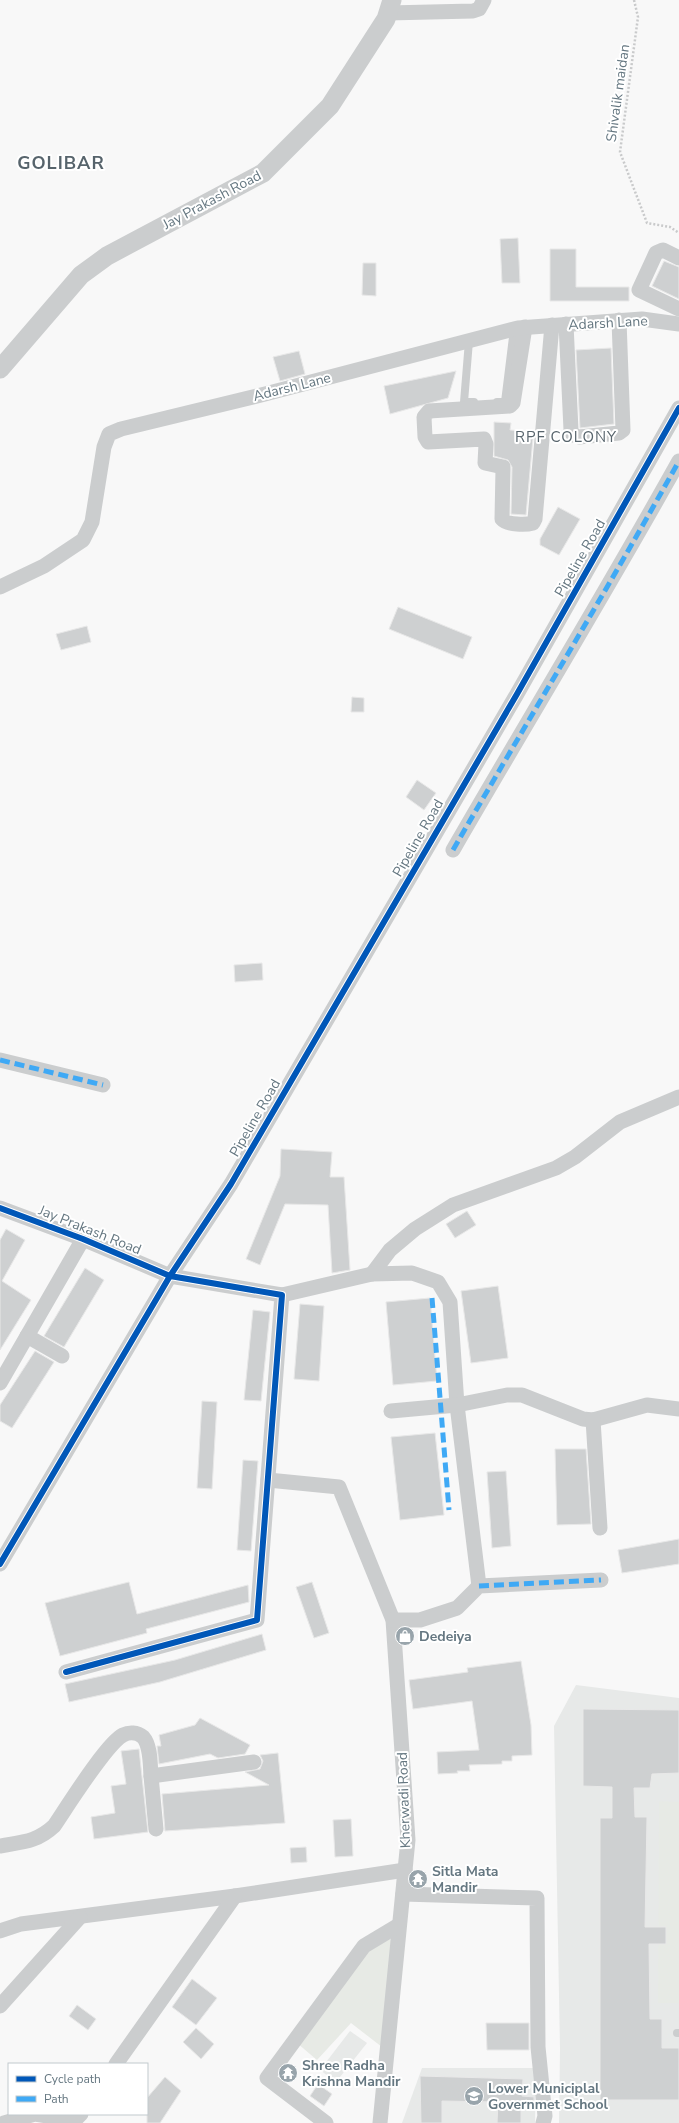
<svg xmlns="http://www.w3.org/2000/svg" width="679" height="2123" viewBox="0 0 679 2123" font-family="'Nunito Sans',sans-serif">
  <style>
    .built { fill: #e7e9e8 }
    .green { fill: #e7eae5 }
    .building { fill: #ced0d1; stroke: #e8e8e8 }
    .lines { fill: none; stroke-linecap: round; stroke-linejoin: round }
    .path { stroke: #c9cacb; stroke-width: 2.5; stroke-dasharray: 2 2; stroke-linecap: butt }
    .service { stroke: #cbcdce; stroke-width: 8 }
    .minor { stroke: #cbcdce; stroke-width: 15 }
    .tertiary { stroke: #cbcdce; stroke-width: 19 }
    .quiet { stroke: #3fa9f5; stroke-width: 5; stroke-dasharray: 10 5; stroke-linecap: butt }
    .cycleway-casing { stroke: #fff; stroke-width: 8 }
    .cycleway { stroke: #0057b8; stroke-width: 6 }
    .labels { text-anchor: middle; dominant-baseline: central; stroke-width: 4; stroke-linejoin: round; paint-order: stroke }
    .street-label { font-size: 14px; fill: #657781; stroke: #fff }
    .poi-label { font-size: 14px; font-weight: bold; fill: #657781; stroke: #fff; text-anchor: start }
    .neighbourhood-label { font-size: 15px; letter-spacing: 1px; fill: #57646c; stroke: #fff }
    .district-label { font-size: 18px; font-weight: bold; letter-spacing: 1px; fill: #57646c; stroke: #fff }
  </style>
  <rect width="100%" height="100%" fill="#f8f8f8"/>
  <!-- built -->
  <g class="built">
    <polygon points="576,1685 679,1698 679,2123 559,2123 560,2049 554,1726"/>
    <polygon points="350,2031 367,2043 336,2082 320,2070"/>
    <polygon points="422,2068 536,2068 535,2123 402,2123"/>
  </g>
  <!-- green -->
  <g class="green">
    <polygon points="659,1801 679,1802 679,2003 658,2003"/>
    <polygon points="392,1938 382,2047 351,2023 317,2060 297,2043 368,1949"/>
  </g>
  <!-- building -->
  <g class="building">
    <polygon points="518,238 520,283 502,283 500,239"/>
    <polygon points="550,249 576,249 576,287 629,287 629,301 550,301"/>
    <polygon points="664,261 679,267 679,299 652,286"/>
    <polygon points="363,263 376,263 376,296 362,295"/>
    <polygon points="611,348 614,424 580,428 576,350"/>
    <polygon points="299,351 305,374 280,381 273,357"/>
    <polygon points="456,371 448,398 390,414 384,386"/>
    <polygon points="494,422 511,423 510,430 522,431 522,437 533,438 526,515 511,514 512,467 508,460 494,456"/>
    <polygon points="558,507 580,519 559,555 540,545 540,539"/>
    <polygon points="398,607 472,637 463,659 389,629"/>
    <polygon points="87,626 91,642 61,650 56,634"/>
    <polygon points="352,697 364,698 364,712 351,712"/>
    <polygon points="417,780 436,793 424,810 406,797"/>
    <polygon points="262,963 263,980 235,982 234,965"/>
    <polygon points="281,1149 332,1152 330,1177 344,1177 350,1270 332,1273 328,1205 285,1204 260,1265 246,1259 280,1176"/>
    <polygon points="467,1211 476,1225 455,1238 446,1224"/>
    <polygon points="6,1229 25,1240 2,1281 31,1300 0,1350 0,1240"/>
    <polygon points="85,1268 104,1280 64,1347 44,1336"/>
    <polygon points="498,1286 508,1358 471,1363 461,1291"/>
    <polygon points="430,1298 437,1381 393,1385 386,1302"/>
    <polygon points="300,1304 324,1306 319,1381 294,1379"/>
    <polygon points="253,1310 270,1312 261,1401 244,1400"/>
    <polygon points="35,1351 54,1362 12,1428 0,1421 0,1405"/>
    <polygon points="202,1401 217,1402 212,1489 197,1488"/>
    <polygon points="435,1433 444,1515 400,1520 391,1437"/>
    <polygon points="555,1449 586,1449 591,1524 557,1525"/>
    <polygon points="243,1460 258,1461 251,1551 237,1550"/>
    <polygon points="506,1471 511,1546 492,1548 487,1472"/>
    <polygon points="679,1539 679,1564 622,1573 618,1550"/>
    <polygon points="129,1582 137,1614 248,1585 249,1602 146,1629 147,1633 60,1656 45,1603"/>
    <polygon points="312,1582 329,1633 314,1638 296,1587"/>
    <polygon points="262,1634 266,1650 160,1682 69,1702 65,1684 175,1660"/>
    <polygon points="521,1661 531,1725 532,1755 512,1756 512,1761 502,1761 502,1764 469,1765 470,1771 457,1771 458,1773 438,1774 437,1752 479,1750 472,1701 413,1709 409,1680 468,1672 467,1668"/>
    <polygon points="583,1709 679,1710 679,1773 652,1774 650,1788 634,1788 635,1817 647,1817 645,1927 666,1927 666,1944 649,1944 650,2019 662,2019 662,2048 679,2048 679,2100 600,2100 600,1818 612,1818 612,1787 583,1786"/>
    <polygon points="200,1718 250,1745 245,1754 218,1758 210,1754 159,1764 157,1746 161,1746 159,1735 195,1725"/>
    <polygon points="139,1749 148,1832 94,1839 91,1817 115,1813 111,1786 126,1784 121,1751"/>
    <polygon points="278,1753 285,1823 165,1831 162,1794 269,1785 245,1772 260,1769 263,1761 260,1755"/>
    <polygon points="351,1819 353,1856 335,1857 333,1820"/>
    <polygon points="306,1847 307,1862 291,1863 290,1848"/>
    <polygon points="192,1979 217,1998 196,2025 172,2007"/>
    <polygon points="77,2005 96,2019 88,2030 69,2016"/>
    <polygon points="486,2023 529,2023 529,2050 487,2050"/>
    <polygon points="196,2028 214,2044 201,2059 183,2042"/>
    <polygon points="420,2076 523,2079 522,2096 534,2097 534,2101 521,2107 521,2123 497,2123 498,2102 442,2101 442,2123 421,2123"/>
    <polygon points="165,2077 181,2091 160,2123 147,2123 147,2098"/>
    <polygon points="318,2084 332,2094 324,2106 310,2096"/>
  </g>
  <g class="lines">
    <!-- path -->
    <polyline class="path" points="634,0 638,17 620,152 647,223 670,227 679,233"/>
    <!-- service -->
    <g class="service">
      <polyline points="469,341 464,402 474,402"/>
      <polyline points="497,402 505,402 514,329"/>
      <polyline points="677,2033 679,2033"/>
    </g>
    <!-- minor -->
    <g class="minor">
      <polyline points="388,13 473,11 479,9 484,0"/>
      <polyline points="679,258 663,250 656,253 639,290 679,309"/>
      <polyline points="566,324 571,430 573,435 579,437 619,433 623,430 619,320"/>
      <path d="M525,327l-12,76 -3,3 -81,5 -5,6 1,20 3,5 56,-3 2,5 -1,19 18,4v2l-1,50c5,6 24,6 31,4l2,-4 17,-194"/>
      <polyline points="0,587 44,566 83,540 92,522 104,447 109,434 121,429 265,394 518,328 642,319 679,324"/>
      <path d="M453,850c75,-130 153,-258 226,-389"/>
      <polyline points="0,1060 103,1085"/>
      <polyline points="0,1208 83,1239 170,1276 282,1295 257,1620 66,1672"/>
      <polyline points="372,1274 390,1250 415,1229 453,1205 556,1168 575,1157 620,1122 679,1097"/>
      <polyline points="282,1295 372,1274 412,1273 438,1282 450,1302 457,1405 479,1586"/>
      <polyline points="27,1336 62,1356"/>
      <polyline points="0,1383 83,1239"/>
      <polyline points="391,1411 457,1405 507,1395 522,1395 583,1419 593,1420 647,1405 679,1409"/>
      <polyline points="593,1420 600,1528"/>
      <polyline points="268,1480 339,1487 393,1620 408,1840 380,2123"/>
      <polyline points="0,1564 170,1276 231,1184 517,694 679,408"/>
      <polyline points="393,1620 420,1620 457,1608 479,1586 601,1580"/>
      <polyline points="151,1776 156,1829"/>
      <path d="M0,1846c22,-4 37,-4 54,-20 13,-19 52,-82 69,-91 6,-3 14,-3 20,2 8,9 7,27 8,39l103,-14"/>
      <polyline points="403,1894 537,1898 538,2047 545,2116 543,2123"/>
      <polyline points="0,1931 21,1924 235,1896 405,1870"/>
      <polyline points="0,2006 80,1917"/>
      <polyline points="116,2064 235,1896"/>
      <polyline points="4,2123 35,2114 71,2120 77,2118 81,2114"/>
      <polyline points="326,2123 267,2078 364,1946 399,1925"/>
    </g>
    <!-- tertiary -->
    <polyline class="tertiary" points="0,369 81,275 107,256 263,173 330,106 386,19 392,0"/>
    <!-- quiet -->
    <g class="quiet">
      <path d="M453,850c75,-130 153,-258 226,-389"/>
      <polyline points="0,1060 103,1085"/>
      <polyline points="432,1298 449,1510"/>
      <polyline points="479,1586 601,1580"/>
    </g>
    <!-- cycleway casing -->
    <g class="cycleway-casing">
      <g id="cycleway">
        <polyline points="0,1208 83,1239 170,1276 282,1295 257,1620 66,1672"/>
        <polyline points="0,1564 170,1276 231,1184 517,694 679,408"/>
      </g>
    </g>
    <!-- cycleway -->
    <use href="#cycleway" class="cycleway"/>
  </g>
  <!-- icons -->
  <defs>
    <g id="shop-disc" transform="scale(1)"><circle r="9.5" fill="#98a4ab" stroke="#fff"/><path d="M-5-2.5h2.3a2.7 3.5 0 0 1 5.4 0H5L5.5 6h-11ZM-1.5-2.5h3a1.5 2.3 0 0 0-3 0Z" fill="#fff"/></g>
    <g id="temple-disc" transform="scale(1)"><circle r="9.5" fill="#98a4ab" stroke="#fff"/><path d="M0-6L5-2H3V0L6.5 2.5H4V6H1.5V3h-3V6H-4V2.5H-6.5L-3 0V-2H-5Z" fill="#fff"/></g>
    <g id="school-disc" transform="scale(1)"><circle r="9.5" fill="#98a4ab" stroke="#fff"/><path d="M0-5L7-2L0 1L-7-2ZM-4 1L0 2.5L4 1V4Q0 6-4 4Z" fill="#fff"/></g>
  </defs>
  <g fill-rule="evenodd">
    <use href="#shop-disc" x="405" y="1636"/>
    <use href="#temple-disc" x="418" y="1879"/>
    <use href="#temple-disc" x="288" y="2073"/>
    <use href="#school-disc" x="474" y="2096"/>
  </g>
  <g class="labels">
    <!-- street labels -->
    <g class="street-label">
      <text transform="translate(618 93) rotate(-82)">Shivalik maidan</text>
      <text transform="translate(212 200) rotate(-28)">Jay Prakash Road</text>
      <text transform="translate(608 323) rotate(-3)">Adarsh Lane</text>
      <text transform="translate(292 387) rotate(-14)">Adarsh Lane</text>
      <text transform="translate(580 558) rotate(-60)">Pipeline Road</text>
      <text transform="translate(418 838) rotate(-60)">Pipeline Road</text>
      <text transform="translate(255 1118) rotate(-60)">Pipeline Road</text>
      <text transform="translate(90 1230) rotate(22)">Jay Prakash Road</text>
      <text transform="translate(404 1800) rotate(-92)">Kherwadi Road</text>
    </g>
    <!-- poi labels -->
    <g class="poi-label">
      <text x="419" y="1636">Dedeiya</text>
      <text x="432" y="1871">Sitla Mata<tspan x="432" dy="16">Mandir</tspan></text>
      <text x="302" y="2065">Shree Radha<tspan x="302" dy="16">Krishna Mandir</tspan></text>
      <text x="488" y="2088">Lower Municiplal<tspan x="488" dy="16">Governmet School</tspan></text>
    </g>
    <!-- neighbourhood labels -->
    <g class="neighbourhood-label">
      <text x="566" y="437">RPF COLONY</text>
    </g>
    <!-- district labels -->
    <g class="district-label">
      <text x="61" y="163">GOLIBAR</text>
    </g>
  </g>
  <!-- legend -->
  <rect x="8" y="2063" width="140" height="52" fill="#ffffff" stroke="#c1c9cd"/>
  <rect x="16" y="2076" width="20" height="6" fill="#0057b8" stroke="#c1c9cd"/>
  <text x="44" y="2083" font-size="12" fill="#657781">Cycle path</text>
  <rect x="16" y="2096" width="20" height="6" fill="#3fa9f5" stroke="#c1c9cd"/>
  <text x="44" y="2103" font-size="12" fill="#657781">Path</text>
</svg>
